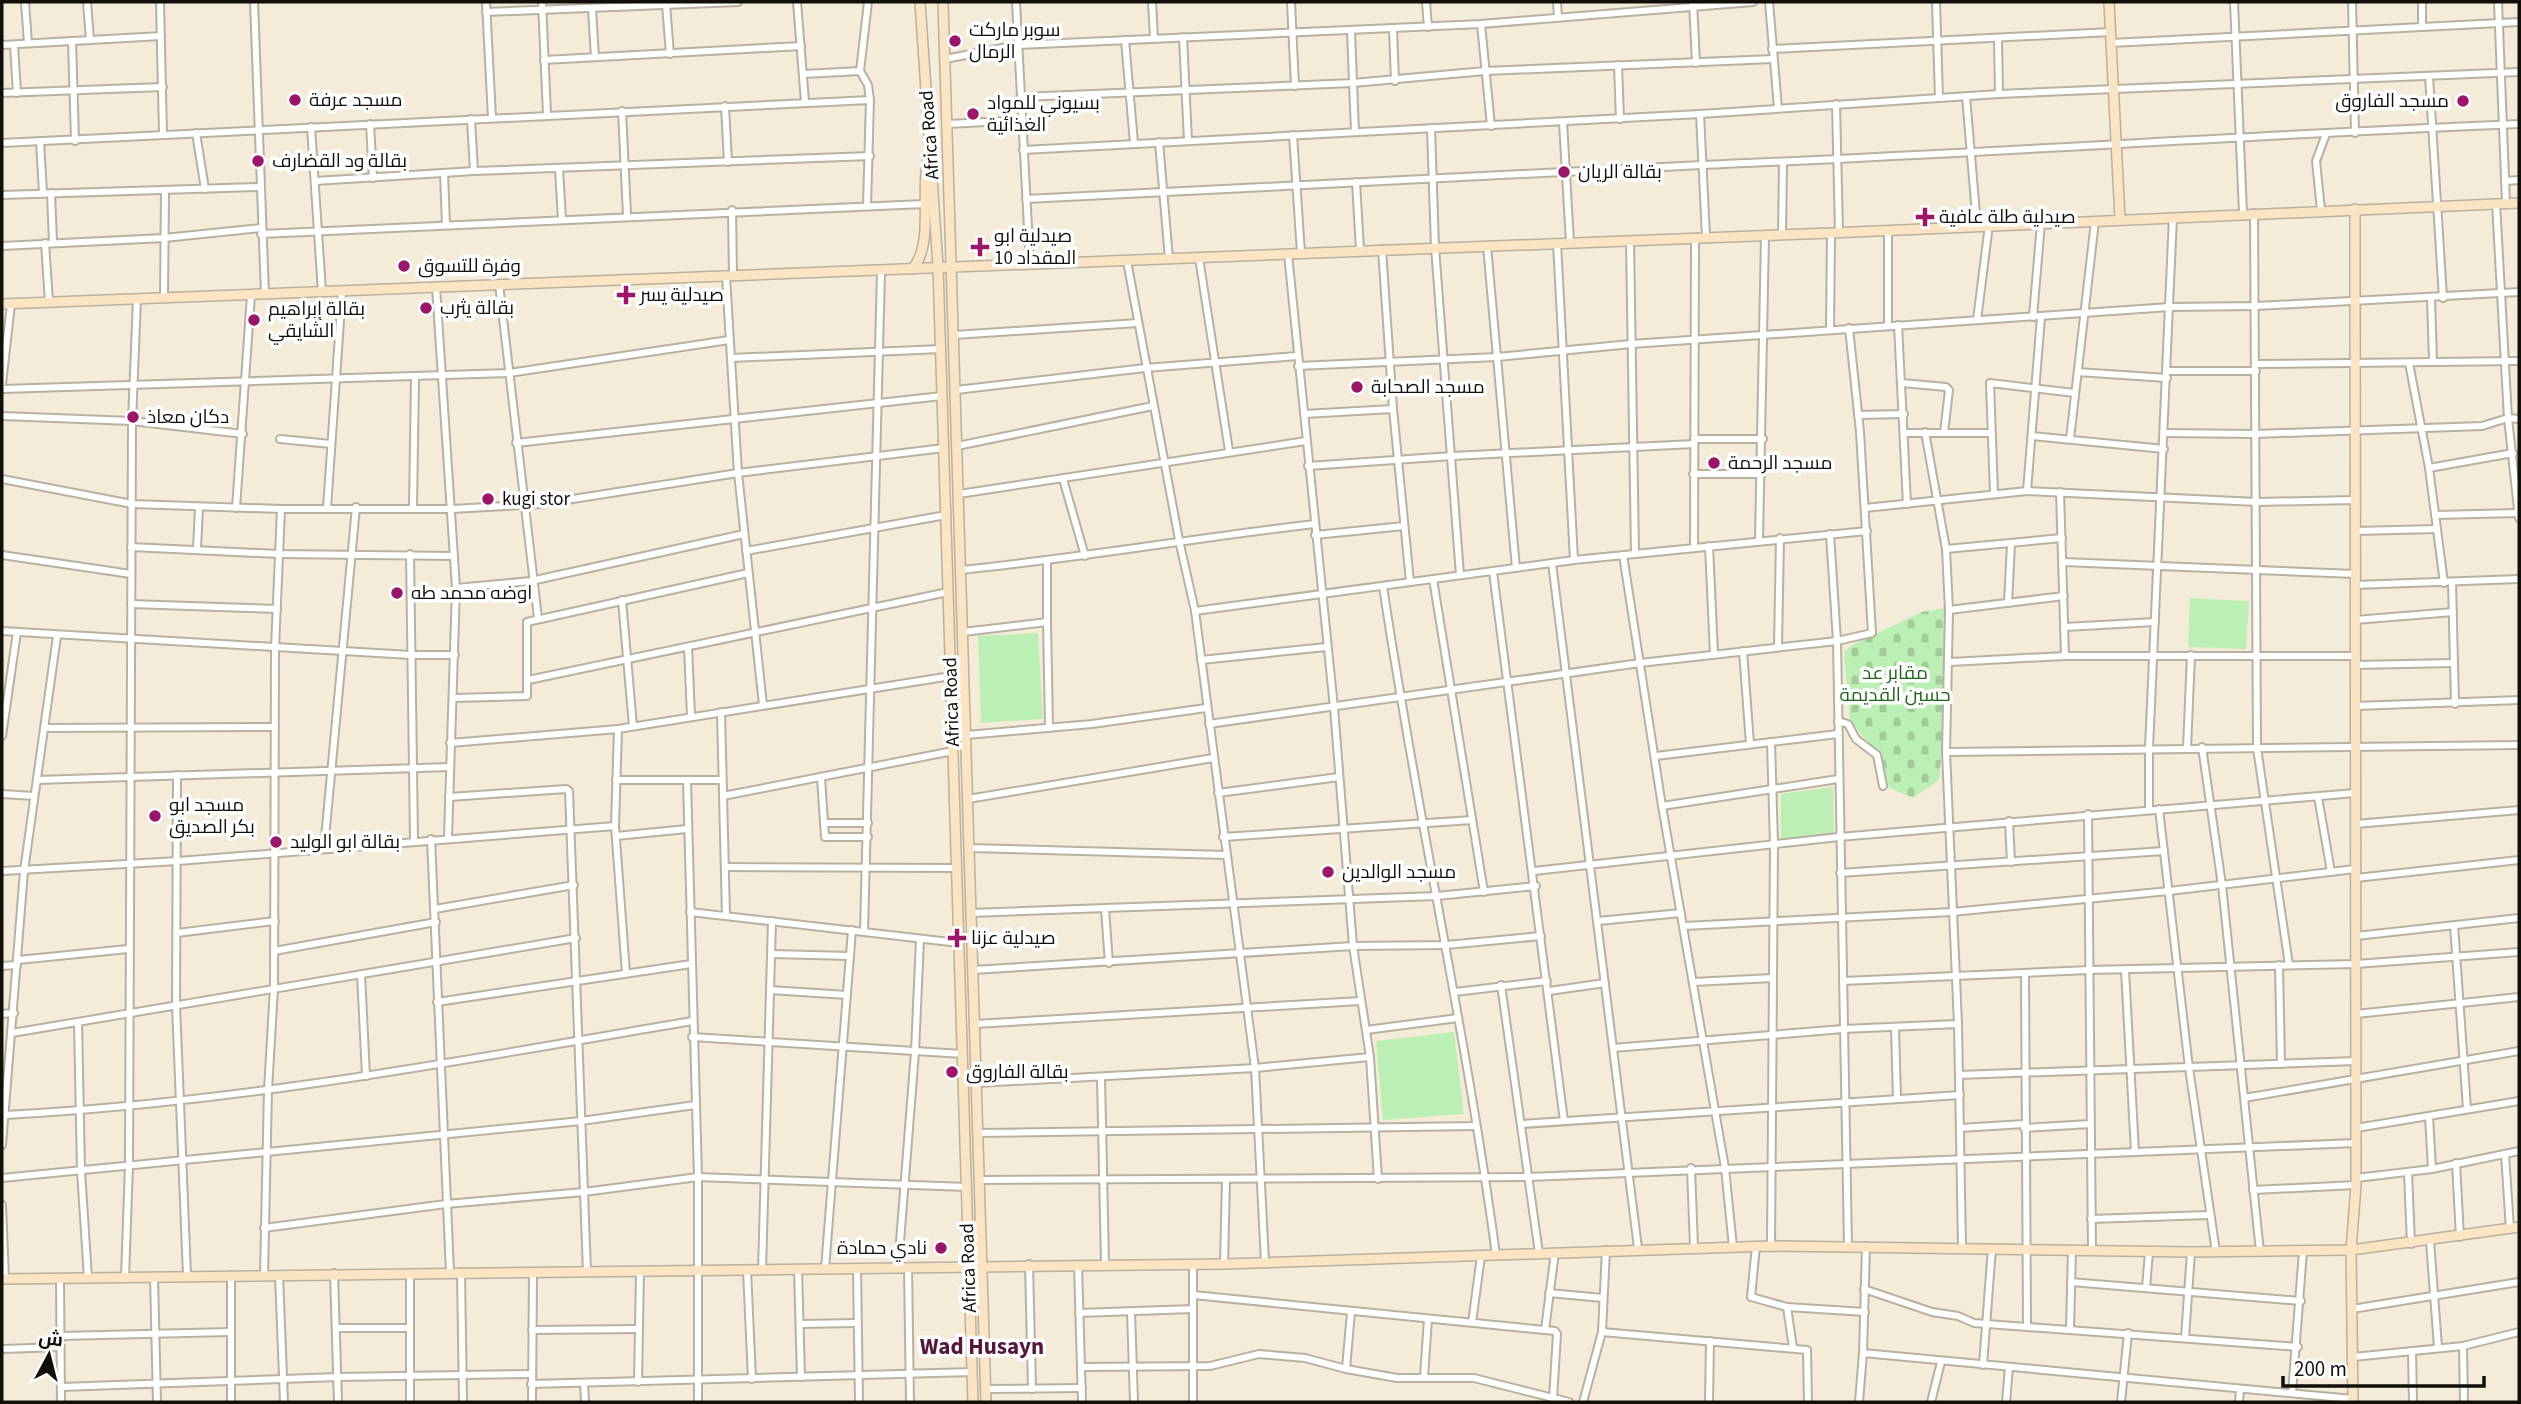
<svg xmlns="http://www.w3.org/2000/svg" width="2521" height="1404" viewBox="0 0 2521 1404" font-family="'Source Sans 3',Cairo,sans-serif">
  <style>
    .green { fill: #bcefb5 }
    .cemetery { fill: url(#cemetery-stones) }
    .lines { fill: none; stroke-linecap: round; stroke-linejoin: round }
    .street-casing { stroke: #bab09f; stroke-width: 10 }
    .secondary-casing { stroke: #bab09f; stroke-width: 12 }
    .street { stroke: #fff; stroke-width: 6 }
    .secondary { stroke: #fae4c4; stroke-width: 9 }
    .poi-dot { fill: #9a1669; stroke: #fff; stroke-width: 2.5 }
    .labels { text-anchor: middle; dominant-baseline: central; stroke-width: 7; stroke-linejoin: round; paint-order: stroke }
    .poi-label { font-size: 19px; fill: #120f09; stroke: #fff; text-anchor: start }
    .street-label { font-size: 19px; fill: #120f09; stroke: #fff }
    .park-label { font-size: 19px; fill: #23651d; stroke: #fff }
    .quarter-label { font-size: 23px; font-weight: bold; fill: #54163a; stroke: #fff }
  </style>
  <defs>
    <pattern id="cemetery-stones" width="16" height="16" patternUnits="userSpaceOnUse" patternTransform="scale(1.75)"><rect width="16" height="16" fill="#bcefb5"/><path d="M2 7V4a2 2 0 0 1 4 0v3zM10 15v-3a2 2 0 0 1 4 0v3z" fill="#a1cc9a"/></pattern>
  </defs>
  <rect width="100%" height="100%" fill="#f5ebd9"/>
  <!-- green -->
  <g class="green">
    <polygon points="2190,598 2249,601 2246,649 2188,647"/>
    <polygon points="1038,633 1043,719 981,723 978,636"/>
    <polygon points="1833,787 1834,834 1781,839 1781,794"/>
    <polygon points="1454,1032 1464,1114 1383,1120 1376,1041"/>
  </g>
  <!-- cemetery -->
  <polygon class="cemetery" points="1944,608 1946,705 1939,780 1913,798 1888,787 1881,758 1850,721 1844,652 1852,645 1922,612"/>
  <g class="lines">
    <!-- street casing -->
    <g class="street-casing">
      <g id="street">
        <polyline points="25,2 28,43"/>
        <polyline points="87,2 90,40"/>
        <polyline points="160,2 163,135"/>
        <polyline points="254,2 265,294"/>
        <polyline points="486,2 492,118"/>
        <polyline points="542,2 547,114"/>
        <polyline points="797,2 805,102"/>
        <polyline points="1016,2 1030,265"/>
        <polyline points="1152,2 1154,38"/>
        <polyline points="1291,2 1295,86"/>
        <polyline points="1426,2 1428,27"/>
        <polyline points="1557,2 1558,17"/>
        <polyline points="1693,2 1696,63"/>
        <polyline points="1769,2 1778,108"/>
        <polyline points="1936,2 1939,98"/>
        <polyline points="2234,2 2243,213"/>
        <polyline points="2352,2 2355,133"/>
        <polyline points="2422,2 2422,27"/>
        <polyline points="2498,2 2506,203"/>
        <polyline points="666,4 670,54"/>
        <polyline points="592,9 595,57"/>
        <polyline points="486,12 738,2"/>
        <polyline points="1481,24 1491,126"/>
        <polyline points="1393,28 1395,81"/>
        <polyline points="1351,31 1355,132"/>
        <polyline points="1183,37 1188,141"/>
        <polyline points="1998,39 1999,94"/>
        <polyline points="1125,40 1134,143"/>
        <polyline points="72,41 75,141"/>
        <polyline points="2111,43 2519,22"/>
        <polyline points="2,45 161,36"/>
        <polyline points="14,45 17,93"/>
        <polyline points="1772,49 2111,32"/>
        <polyline points="945,59 1018,45 1481,24 1753,2"/>
        <polyline points="544,60 801,46"/>
        <polyline points="1618,65 1620,119"/>
        <polyline points="804,74 860,71"/>
        <polyline points="2429,76 2443,298"/>
        <polyline points="2,93 163,87"/>
        <polyline points="1966,96 1977,226"/>
        <polyline points="1021,97 1353,83 1485,71 1773,59"/>
        <polyline points="1836,104 1839,233"/>
        <polyline points="725,106 728,162"/>
        <polyline points="622,111 627,215"/>
        <polyline points="471,119 474,171"/>
        <polyline points="1563,122 1570,243"/>
        <polyline points="370,124 373,178"/>
        <polyline points="948,124 1021,120"/>
        <polyline points="311,127 322,292"/>
        <polyline points="1431,128 1435,247 1460,575"/>
        <polyline points="196,133 205,189"/>
        <polyline points="1293,135 1301,253"/>
        <polyline points="40,141 43,193"/>
        <polyline points="1159,142 1169,259"/>
        <polyline points="2,143 870,100"/>
        <polyline points="1023,150 1700,114"/>
        <polyline points="559,169 562,219"/>
        <polyline points="444,173 446,225"/>
        <polyline points="315,181 474,171 870,156"/>
        <polyline points="2505,181 2519,180"/>
        <polyline points="1356,182 1360,250"/>
        <polyline points="51,193 53,243"/>
        <polyline points="2,195 259,187"/>
        <path d="M1026,199l676,-34c273,-11 545,-30 817,-41"/>
        <polyline points="2496,203 2508,418 2519,518"/>
        <polyline points="867,206 870,100 868,85 860,71 868,2"/>
        <polyline points="732,210 733,276"/>
        <polyline points="2321,210 2316,161 2326,134"/>
        <polyline points="2254,213 2257,748 2289,965"/>
        <polyline points="261,234 924,204"/>
        <polyline points="1782,235 1783,163"/>
        <polyline points="1706,237 1700,114 1999,94 2519,72"/>
        <polyline points="1630,241 1635,553"/>
        <polyline points="45,243 49,302"/>
        <polyline points="1557,243 1574,560"/>
        <polyline points="2,246 164,238 261,228"/>
        <polyline points="1487,246 1516,568"/>
        <polyline points="1382,249 1393,409 1410,582"/>
        <polyline points="1288,254 1334,708 1353,946 1370,1057 1378,1179"/>
        <polyline points="1199,258 1229,451"/>
        <polyline points="1127,261 1179,540 1195,611 1255,1068 1265,1262"/>
        <polyline points="726,277 738,473 763,705"/>
        <polyline points="499,284 538,618"/>
        <polyline points="436,287 456,588 448,838"/>
        <polyline points="164,297 165,190"/>
        <polyline points="2431,298 2433,361"/>
        <polyline points="2033,317 2041,223"/>
        <polyline points="1977,320 1989,225"/>
        <polyline points="1888,325 1888,230"/>
        <polyline points="1898,325 1907,504"/>
        <polyline points="1830,330 1831,233"/>
        <polyline points="954,335 1138,323"/>
        <polyline points="731,358 941,349"/>
        <polyline points="2409,363 2429,468 2444,583"/>
        <polyline points="2256,364 2519,361"/>
        <polyline points="1298,366 1497,357 1631,344 2170,307 2256,306 2519,292"/>
        <polyline points="2168,371 2256,371"/>
        <polyline points="2078,372 2167,378"/>
        <polyline points="1902,383 1946,387 1949,390 1944,433"/>
        <polyline points="2,384 11,304"/>
        <polyline points="2,389 509,373 729,340"/>
        <polyline points="956,390 1145,368 1297,356"/>
        <polyline points="1304,414 1393,409"/>
        <polyline points="1858,415 1904,414"/>
        <polyline points="2,416 132,421 243,434"/>
        <polyline points="1925,432 1946,549 1949,610 1946,752 1958,1024 1962,1247"/>
        <polyline points="1905,433 1990,433"/>
        <polyline points="2164,433 2256,434 2482,426 2508,418 2519,419"/>
        <polyline points="2032,436 2164,449"/>
        <polyline points="280,439 331,444"/>
        <polyline points="1694,439 1763,439"/>
        <polyline points="2070,439 2095,221"/>
        <polyline points="516,443 942,396"/>
        <polyline points="957,446 1153,406"/>
        <polyline points="1308,466 1452,456 1694,444"/>
        <polyline points="2429,468 2513,453"/>
        <polyline points="1693,474 1762,474"/>
        <polyline points="2,479 132,504 281,509 452,509 541,504 738,473 944,448"/>
        <polyline points="1063,479 1085,556"/>
        <polyline points="2027,491 2041,317"/>
        <polyline points="2060,492 2065,656"/>
        <polyline points="1994,493 1990,383 2075,393"/>
        <polyline points="959,494 1306,441"/>
        <polyline points="236,508 251,295"/>
        <polyline points="327,508 342,292"/>
        <polyline points="413,508 415,377"/>
        <polyline points="1865,508 2027,491 2257,502 2355,500"/>
        <polyline points="2435,515 2519,513"/>
        <polyline points="2355,531 2437,529"/>
        <polyline points="1830,534 1837,641 1848,1246"/>
        <polyline points="1315,535 1404,526"/>
        <polyline points="1759,540 1765,235"/>
        <polyline points="1709,546 1714,654"/>
        <polyline points="131,547 279,554 454,556"/>
        <polyline points="1694,547 1695,238"/>
        <polyline points="197,549 199,507"/>
        <polyline points="1946,549 2062,538"/>
        <polyline points="746,551 946,515"/>
        <polyline points="410,554 414,840"/>
        <polyline points="2,555 131,574"/>
        <polyline points="1623,555 1662,806 1725,1168 1733,1247"/>
        <polyline points="2063,562 2355,574"/>
        <polyline points="1552,563 1638,1248"/>
        <path d="M961,570c118,-12 235,-32 353,-46"/>
        <polyline points="1493,572 1564,1121"/>
        <polyline points="1433,579 1484,892"/>
        <polyline points="2452,582 2455,704"/>
        <polyline points="2355,585 2519,579"/>
        <path d="M1383,586c33,224 83,445 113,669"/>
        <polyline points="456,588 531,581 744,534"/>
        <polyline points="622,600 633,726"/>
        <polyline points="2008,603 2011,544"/>
        <polyline points="131,604 277,609"/>
        <polyline points="1949,610 2064,596"/>
        <polyline points="1195,611 1574,560 1867,531"/>
        <polyline points="2355,620 2453,612"/>
        <polyline points="1047,622 1049,728"/>
        <polyline points="2065,627 2155,622"/>
        <polyline points="2,631 411,655 455,655"/>
        <polyline points="963,632 1047,622 1047,561"/>
        <polyline points="1778,646 1780,538"/>
        <polyline points="688,647 691,716"/>
        <polyline points="1743,651 1750,744"/>
        <polyline points="1201,660 1326,647"/>
        <polyline points="1950,662 2065,656 2355,656"/>
        <polyline points="2355,665 2454,663"/>
        <polyline points="528,680 948,592"/>
        <polyline points="454,698 527,696 527,622 748,573"/>
        <polyline points="2355,706 2519,700"/>
        <polyline points="721,712 726,916"/>
        <polyline points="1838,721 1848,724 1856,739 1877,755 1883,786"/>
        <polyline points="1209,724 1640,663 1837,641 1872,633 1860,432 1849,328"/>
        <polyline points="45,728 275,727"/>
        <polyline points="618,729 615,826 626,973"/>
        <polyline points="966,735 1092,724 1206,708"/>
        <polyline points="2,736 17,632"/>
        <polyline points="1771,742 1774,844 1771,1246"/>
        <polyline points="450,743 618,729 951,676"/>
        <polyline points="2202,747 2222,885 2260,1252"/>
        <polyline points="2187,748 2191,655"/>
        <polyline points="1946,752 2519,745"/>
        <polyline points="1656,756 1838,734"/>
        <polyline points="177,775 176,1005 187,1275"/>
        <polyline points="821,778 825,837 868,837"/>
        <polyline points="37,780 450,767"/>
        <polyline points="616,780 721,780"/>
        <polyline points="687,781 698,1177 698,1402"/>
        <polyline points="1218,793 1339,777"/>
        <polyline points="2,794 34,796"/>
        <polyline points="723,796 953,751"/>
        <polyline points="449,797 566,789 569,791 587,1272"/>
        <polyline points="2318,797 2331,872"/>
        <polyline points="968,799 1213,758"/>
        <polyline points="1662,806 1838,779"/>
        <polyline points="2149,809 2149,748 2173,217"/>
        <polyline points="2159,809 2189,1068 2216,1252"/>
        <polyline points="2088,814 2092,1251"/>
        <polyline points="2009,821 2011,862"/>
        <polyline points="824,823 868,823"/>
        <polyline points="2356,824 2519,810"/>
        <polyline points="616,836 687,829"/>
        <polyline points="1223,837 1472,820"/>
        <polyline points="431,839 450,1272"/>
        <polyline points="969,848 1226,855"/>
        <polyline points="324,849 356,507"/>
        <polyline points="727,867 957,868"/>
        <polyline points="2,871 178,861 615,826"/>
        <polyline points="1534,871 1839,837 2355,793"/>
        <polyline points="1840,873 2164,851"/>
        <polyline points="2356,878 2519,860"/>
        <polyline points="435,909 574,885"/>
        <polyline points="1105,909 1109,963"/>
        <polyline points="690,912 959,943"/>
        <polyline points="971,913 1437,896 1536,886"/>
        <polyline points="1598,921 1681,913"/>
        <polyline points="2454,925 2467,1109"/>
        <polyline points="1684,926 1952,912 2169,891 2355,869"/>
        <polyline points="864,932 881,271"/>
        <polyline points="177,933 275,921"/>
        <polyline points="2356,936 2519,918"/>
        <polyline points="274,951 436,922"/>
        <polyline points="772,954 850,956"/>
        <polyline points="18,960 128,949"/>
        <polyline points="2279,965 2281,1064"/>
        <polyline points="2,966 17,965"/>
        <polyline points="973,970 1353,946 1446,945 1541,936"/>
        <polyline points="2125,970 2135,1152"/>
        <polyline points="2025,973 2027,1325"/>
        <polyline points="361,974 366,1076"/>
        <polyline points="1843,981 2089,970 2356,964 2519,952"/>
        <polyline points="1693,982 1773,978"/>
        <polyline points="1501,985 1539,1253"/>
        <polyline points="770,990 847,995"/>
        <polyline points="1549,991 1605,983"/>
        <polyline points="1455,992 1547,981"/>
        <polyline points="437,1002 691,964"/>
        <polyline points="2,1014 14,1013"/>
        <polyline points="2356,1014 2519,997"/>
        <polyline points="78,1022 81,1171 88,1278"/>
        <polyline points="975,1024 1360,1001"/>
        <polyline points="1895,1027 1897,1099"/>
        <polyline points="1366,1030 1458,1018"/>
        <polyline points="12,1033 576,938"/>
        <polyline points="692,1037 963,1054"/>
        <polyline points="1613,1048 1843,1029 1958,1024"/>
        <polyline points="1959,1075 2356,1061"/>
        <polyline points="1101,1078 1105,1264"/>
        <polyline points="977,1083 1255,1068 1370,1057"/>
        <polyline points="2244,1098 2519,1051"/>
        <path d="M5,1115c231,-12 459,-55 687,-94"/>
        <polyline points="2429,1116 2432,1169"/>
        <polyline points="1522,1124 1960,1095"/>
        <polyline points="1960,1128 2024,1124"/>
        <polyline points="2024,1128 2090,1124"/>
        <polyline points="2356,1128 2519,1101"/>
        <polyline points="978,1133 1476,1126"/>
        <polyline points="2,1145 24,871 57,636"/>
        <polyline points="2505,1154 2510,1229"/>
        <polyline points="2456,1163 2460,1237"/>
        <polyline points="1691,1168 1694,1247"/>
        <polyline points="2408,1172 2411,1244"/>
        <polyline points="2,1178 581,1121 695,1105"/>
        <polyline points="2356,1178 2432,1169 2519,1151"/>
        <polyline points="980,1180 1529,1177 2356,1143"/>
        <polyline points="2253,1190 2356,1185"/>
        <polyline points="2,1205 5,1278"/>
        <polyline points="2091,1219 2208,1215"/>
        <polyline points="264,1228 446,1204 584,1192 698,1177 967,1187"/>
        <polyline points="2430,1241 2438,1347"/>
        <polyline points="1756,1246 1751,1297 1787,1307 1793,1348"/>
        <polyline points="1866,1246 1863,1353 2353,1399"/>
        <polyline points="1029,1264 1032,1389"/>
        <polyline points="1224,1264 1226,1179"/>
        <polyline points="1078,1265 1082,1402"/>
        <polyline points="898,1267 915,1052 920,939"/>
        <polyline points="908,1267 910,1402"/>
        <polyline points="857,1268 859,1402"/>
        <polyline points="798,1269 801,1377"/>
        <polyline points="825,1269 852,930"/>
        <polyline points="747,1270 752,1379"/>
        <polyline points="762,1270 772,921"/>
        <polyline points="461,1272 463,1402"/>
        <polyline points="334,1273 338,1402"/>
        <polyline points="410,1273 410,1402"/>
        <polyline points="231,1275 231,1402"/>
        <polyline points="264,1275 268,1090 274,988 275,648 281,509"/>
        <polyline points="279,1275 284,1402"/>
        <polyline points="154,1277 157,1402"/>
        <polyline points="125,1278 129,1165 132,421 137,299"/>
        <polyline points="60,1279 61,1402"/>
        <polyline points="2071,1282 2301,1301"/>
        <polyline points="2146,1288 2149,1252"/>
        <polyline points="1864,1289 1932,1312 1958,1316 1974,1323 2298,1347"/>
        <polyline points="1549,1293 1603,1298"/>
        <polyline points="1193,1295 1555,1331 1557,1334 1553,1399"/>
        <polyline points="1787,1307 1865,1312"/>
        <polyline points="2352,1309 2519,1282"/>
        <polyline points="1131,1312 1134,1402"/>
        <polyline points="1079,1313 1193,1309"/>
        <polyline points="1472,1323 1481,1256"/>
        <polyline points="800,1324 857,1323"/>
        <polyline points="336,1328 410,1328"/>
        <polyline points="2070,1329 2072,1251"/>
        <polyline points="532,1330 639,1329"/>
        <polyline points="1545,1330 1555,1252"/>
        <polyline points="1602,1332 1807,1350 1808,1402"/>
        <polyline points="60,1336 230,1332"/>
        <polyline points="2185,1338 2191,1252"/>
        <polyline points="2463,1346 2464,1402"/>
        <polyline points="2,1349 60,1347"/>
        <polyline points="2412,1351 2413,1402"/>
        <polyline points="2353,1357 2463,1346 2519,1332"/>
        <polyline points="1983,1365 1992,1248"/>
        <polyline points="1081,1367 1210,1366 1259,1354 1305,1358 1346,1369 1351,1312"/>
        <polyline points="1346,1369 1397,1378 1474,1378 1569,1402"/>
        <polyline points="1424,1377 1428,1319"/>
        <polyline points="638,1382 640,1272"/>
        <polyline points="584,1383 585,1402"/>
        <polyline points="531,1384 972,1372"/>
        <polyline points="61,1387 338,1377 531,1374"/>
        <polyline points="986,1389 1082,1388"/>
        <polyline points="2292,1393 2303,1251"/>
        <polyline points="532,1402 533,1273"/>
        <polyline points="1193,1402 1193,1264"/>
        <polyline points="1583,1402 1602,1332 1606,1250"/>
        <polyline points="1709,1402 1710,1341"/>
        <polyline points="1859,1402 1863,1353"/>
        <polyline points="1931,1402 1941,1362"/>
        <polyline points="2006,1402 2009,1367"/>
        <polyline points="2121,1402 2128,1333"/>
        <polyline points="2239,1402 2240,1389"/>
      </g>
    </g>
    <!-- secondary casing -->
    <g class="secondary-casing">
      <g id="secondary">
        <polyline points="920,2 938,266 973,1402"/>
        <polyline points="943,2 986,1402"/>
        <polyline points="2109,2 2120,219"/>
        <path d="M912,269c23,-24 7,-80 17,-114"/>
        <polyline points="2,304 1831,233 2519,203"/>
        <polyline points="2,1279 1224,1264 1771,1246 2191,1252 2351,1250 2519,1227"/>
        <polyline points="2353,1402 2351,1250 2356,1185 2355,209"/>
      </g>
    </g>
    <!-- street -->
    <use href="#street" class="street"/>
    <!-- secondary -->
    <use href="#secondary" class="secondary"/>
  </g>
  <!-- markers -->
  <g class="poi-dot">
    <circle cx="955" cy="41" r="7"/>
    <circle cx="295" cy="100" r="7"/>
    <circle cx="2463" cy="101" r="7"/>
    <circle cx="973" cy="114" r="7"/>
    <circle cx="258" cy="161" r="7"/>
    <circle cx="1564" cy="172" r="7"/>
    <path d="M1921.5 206.5h7v7h7v7h-7v7h-7v-7h-7v-7h7z"/>
    <path d="M976.5 236.5h7v7h7v7h-7v7h-7v-7h-7v-7h7z"/>
    <circle cx="404" cy="266" r="7"/>
    <path d="M622.5 284.5h7v7h7v7h-7v7h-7v-7h-7v-7h7z"/>
    <circle cx="426" cy="308" r="7"/>
    <circle cx="254" cy="320" r="7"/>
    <circle cx="1357" cy="387" r="7"/>
    <circle cx="133" cy="417" r="7"/>
    <circle cx="1714" cy="463" r="7"/>
    <circle cx="488" cy="499" r="7"/>
    <circle cx="397" cy="593" r="7"/>
    <circle cx="155" cy="816" r="7"/>
    <circle cx="276" cy="842" r="7"/>
    <circle cx="1328" cy="872" r="7"/>
    <path d="M953.5 927.5h7v7h7v7h-7v7h-7v-7h-7v-7h7z"/>
    <circle cx="952" cy="1072" r="7"/>
    <circle cx="941" cy="1248" r="7"/>
  </g>
  <g class="labels">
    <!-- poi labels -->
    <g class="poi-label">
      <text x="969" y="30">سوبر ماركت<tspan x="969" dy="22">الرمال</tspan></text>
      <text x="309" y="100">مسجد عرفة</text>
      <text x="2449" y="101" text-anchor="end">مسجد الفاروق</text>
      <text x="987" y="103">بسيوني للمواد<tspan x="987" dy="22">الغذائية</tspan></text>
      <text x="272" y="161">بقالة ود القضارف</text>
      <text x="1578" y="172">بقالة الريان</text>
      <text x="1939" y="217">صيدلية طلة عافية</text>
      <text x="994" y="236">صيدلية ابو<tspan x="994" dy="22">المقداد 10</tspan></text>
      <text x="418" y="266">وفرة للتسوق</text>
      <text x="640" y="295">صيدلية يسر</text>
      <text x="440" y="308">بقالة يثرب</text>
      <text x="268" y="309">بقالة إبراهيم<tspan x="268" dy="22">الشايقي</tspan></text>
      <text x="1371" y="387">مسجد الصحابة</text>
      <text x="147" y="417">دكان معاذ</text>
      <text x="1728" y="463">مسجد الرحمة</text>
      <text x="502" y="499">kugi stor</text>
      <text x="411" y="593">اوضه محمد طه</text>
      <text x="169" y="805">مسجد ابو<tspan x="169" dy="22">بكر الصديق</tspan></text>
      <text x="290" y="842">بقالة ابو الوليد</text>
      <text x="1342" y="872">مسجد الوالدين</text>
      <text x="971" y="938">صيدلية عزنا</text>
      <text x="966" y="1072">بقالة الفاروق</text>
      <text x="927" y="1248" text-anchor="end">نادي حمادة</text>
    </g>
    <!-- street labels -->
    <g class="street-label">
      <text transform="translate(930 135) rotate(-94)">Africa Road</text>
      <text transform="translate(952 702) rotate(-92)">Africa Road</text>
      <text transform="translate(969 1268) rotate(-92)">Africa Road</text>
    </g>
    <!-- park labels -->
    <g class="park-label">
      <text x="1895" y="673">مقابر عد<tspan x="1895" dy="22">حسين القديمة</tspan></text>
    </g>
    <!-- quarter labels -->
    <g class="quarter-label">
      <text x="982" y="1346">Wad Husayn</text>
    </g>
  </g>
  <!-- border -->
  <rect width="2521" height="1404" fill="none" stroke="#120f09" stroke-width="7"/>
  <!-- north arrow -->
  <g transform="translate(49 1355) rotate(7)" stroke="#ffffff" stroke-width="5" paint-order="stroke">
  <path d="M0-5L12 26L0 18L-12 26Z" fill="#120f09"/>
  <text y="-10" font-size="19" font-weight="bold" text-anchor="middle" fill="#120f09">ش</text>
  </g>
  <!-- scale -->
  <path d="M2283 1376v10h201v-10" fill="none" stroke="#120f09" stroke-width="3.5"/>
  <text x="2294" y="1376" font-size="21" fill="#120f09" stroke="#ffffff" stroke-width="5" paint-order="stroke">200 m</text>
</svg>
